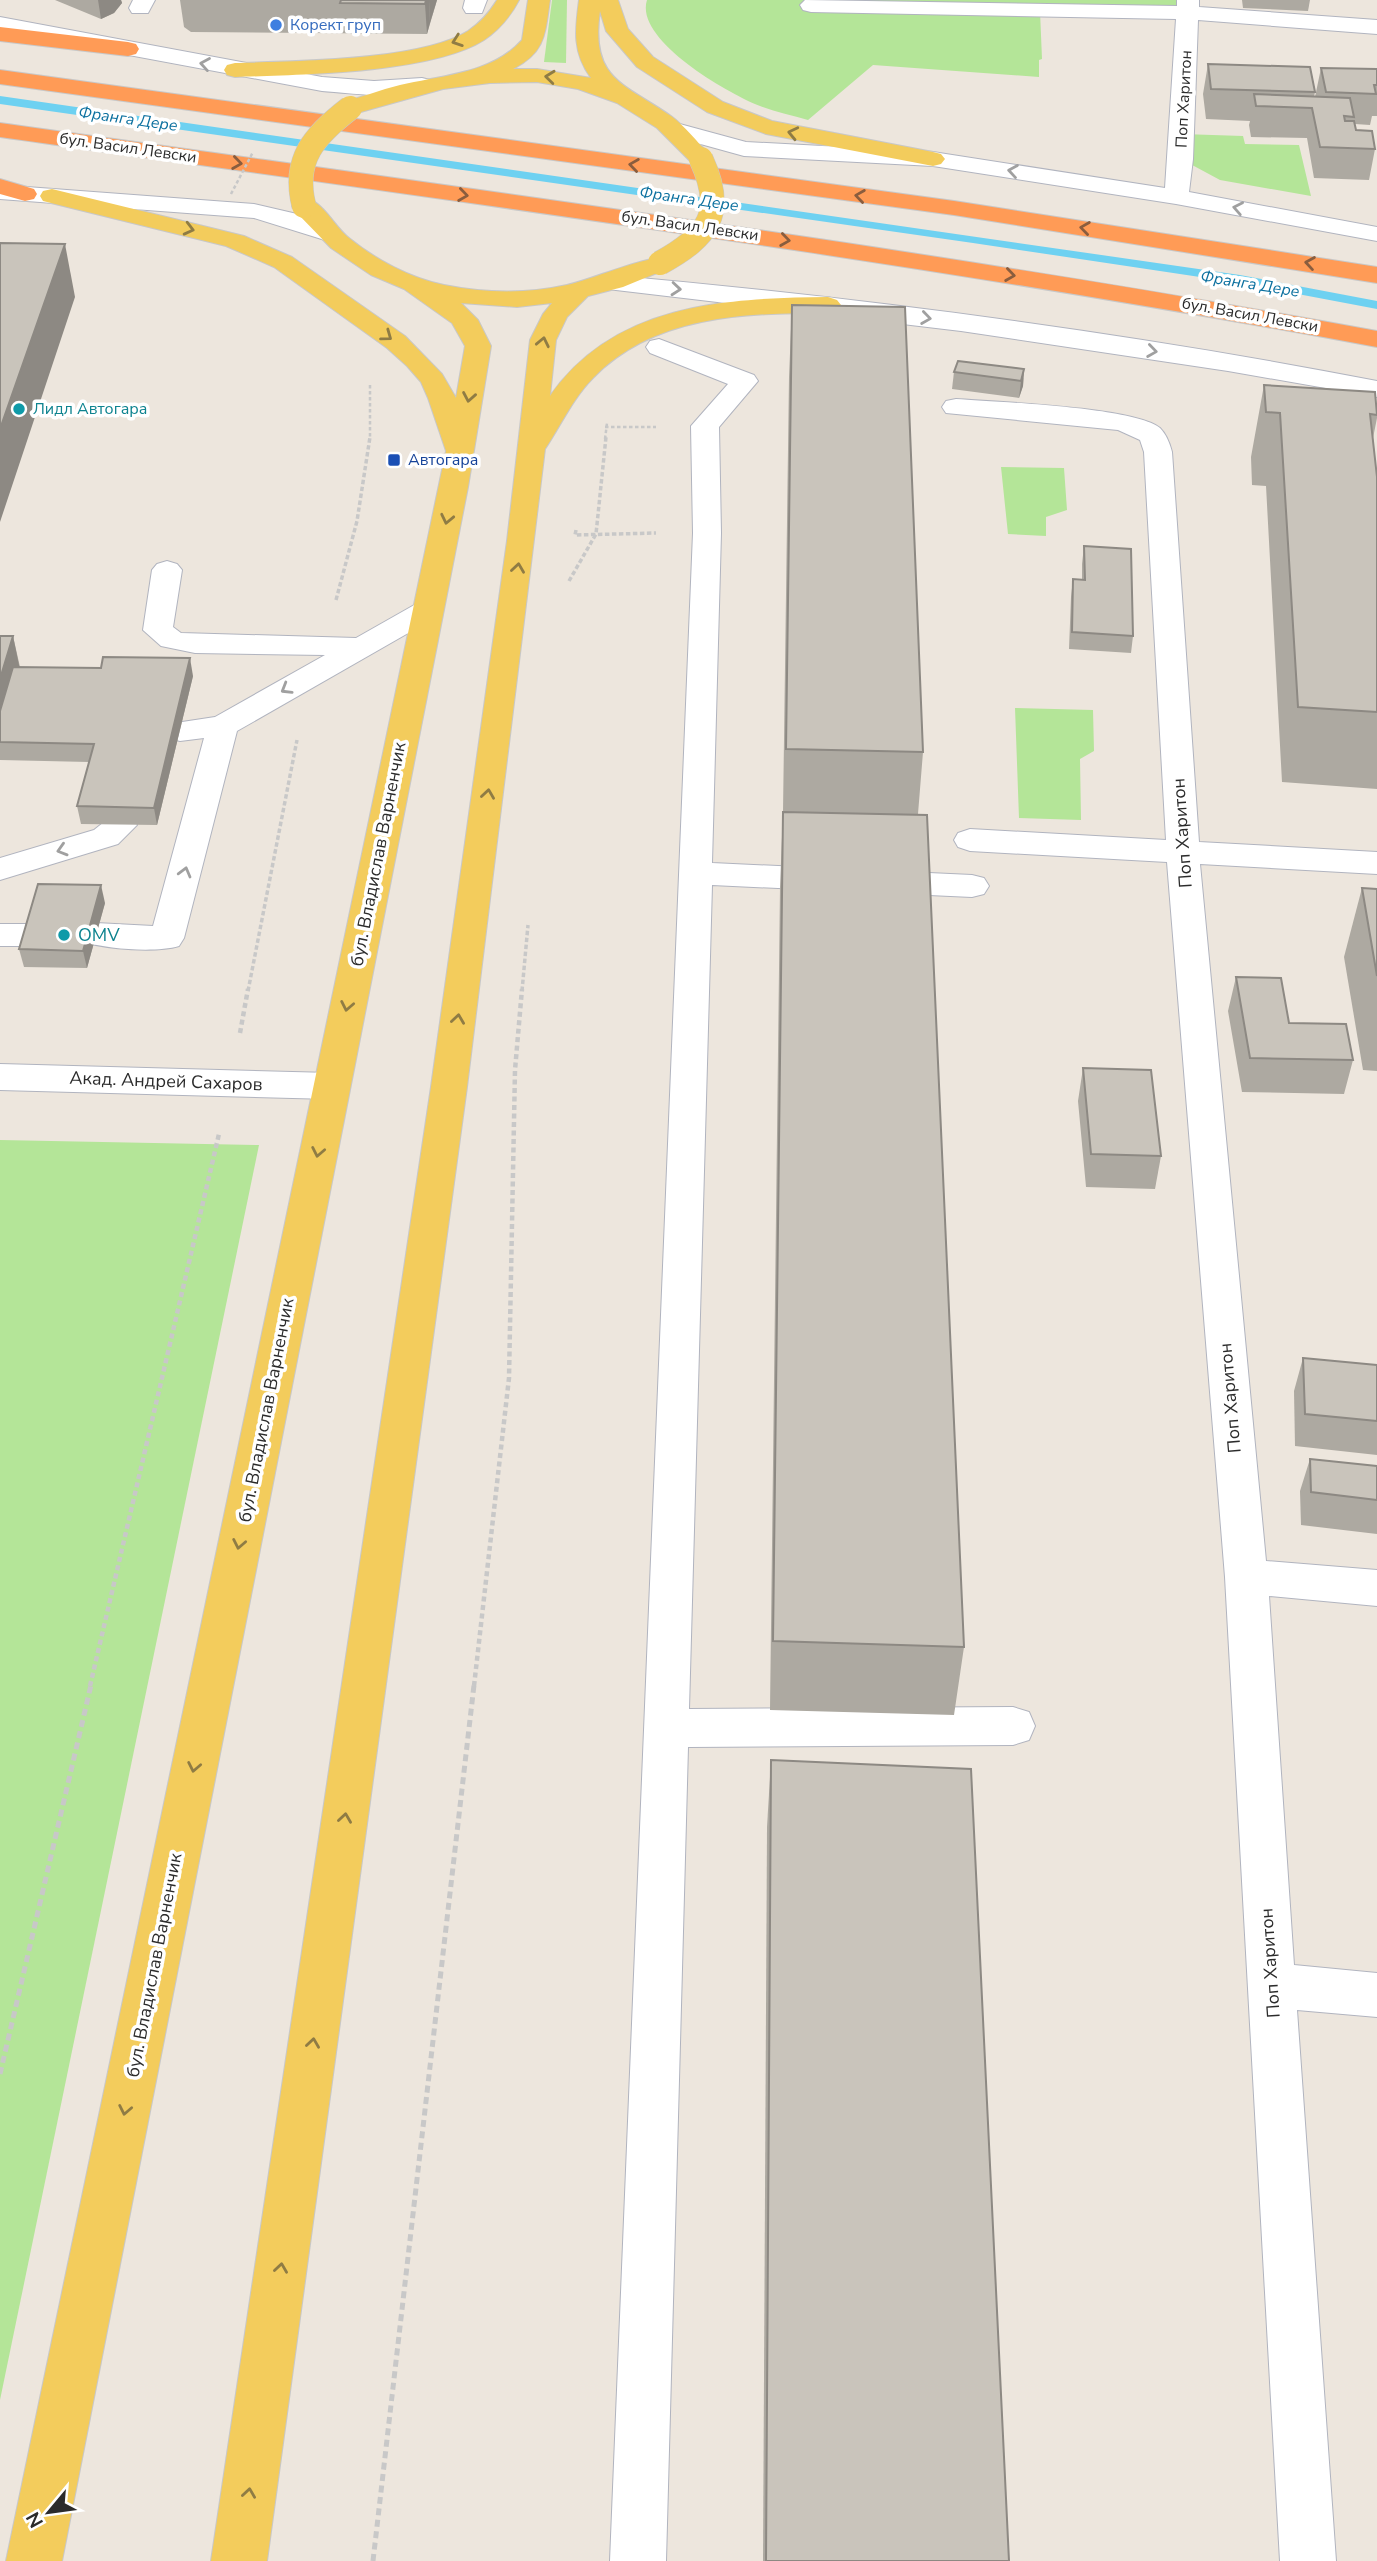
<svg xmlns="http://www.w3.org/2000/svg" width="1377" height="2561" viewBox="0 0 1377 2561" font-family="'Nunito Sans',sans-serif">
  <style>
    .green { fill: #b4e598 }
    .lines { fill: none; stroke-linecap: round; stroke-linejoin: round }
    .stream { fill: #6ed1f1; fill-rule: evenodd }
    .minor-casing { stroke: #b1b4bf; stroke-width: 2 }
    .major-casing { stroke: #c8c8c8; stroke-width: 2 }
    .highway-casing { stroke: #c8c8c8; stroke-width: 2 }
    .path-far3 { stroke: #c8c8c8; stroke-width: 2.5; stroke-dasharray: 3.5 2.5; stroke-linecap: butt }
    .path-far2 { stroke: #c8c8c8; stroke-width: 3.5; stroke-dasharray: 4.5 2.5; stroke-linecap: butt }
    .path-far1 { stroke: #c8c8c8; stroke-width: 4.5; stroke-dasharray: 5 3.5; stroke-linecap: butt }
    .path { stroke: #c8c8c8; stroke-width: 5; stroke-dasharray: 7 4.5; stroke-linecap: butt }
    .minor { fill: #fff; fill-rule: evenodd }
    .major { fill: #f3cc5c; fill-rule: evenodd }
    .highway { fill: #ff9b56; fill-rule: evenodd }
    .major-bridge-casing { stroke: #c8c8c8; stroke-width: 25; stroke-linecap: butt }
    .path-bridge { stroke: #c8c8c8; stroke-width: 2.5; stroke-dasharray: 3.5 2.5; stroke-linecap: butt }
    .major-bridge { stroke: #f3cc5c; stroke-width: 24 }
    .wall { fill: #ada9a1 }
    .shaded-wall { fill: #8d8983 }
    .building { fill: #c9c4bb; stroke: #8d8983; stroke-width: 2 }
    .oneway { stroke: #8f7c44 }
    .oneway2 { stroke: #a0a0a0 }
    .oneway3 { stroke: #8a5d3e }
    .shop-dot { fill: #3f7fe0; stroke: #fff; stroke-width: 2.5 }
    .culture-dot { fill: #0f9aa8; stroke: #fff; stroke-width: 2.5 }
    .transit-dot { fill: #1a4fb4; stroke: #fff; stroke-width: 2.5 }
    .labels { text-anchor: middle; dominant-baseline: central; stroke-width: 7; stroke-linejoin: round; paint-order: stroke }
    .far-shop-label { font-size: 16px; fill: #366cbe; stroke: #fff; text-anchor: start }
    .far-street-label { font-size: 16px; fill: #2b2b2b; stroke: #fff }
    .far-water-label { font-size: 16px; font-style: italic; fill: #0b709f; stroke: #fff }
    .far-culture-label { font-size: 16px; fill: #0d838f; stroke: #fff; text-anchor: start }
    .far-transit-label { font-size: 16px; fill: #164399; stroke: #fff; text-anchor: start }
    .street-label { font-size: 18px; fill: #2b2b2b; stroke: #fff }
    .culture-label { font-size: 18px; fill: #0d838f; stroke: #fff; text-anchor: start }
  </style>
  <rect width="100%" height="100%" fill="#ede6dd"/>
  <!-- green -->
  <g class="green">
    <polygon points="552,0 567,0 566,63 544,62"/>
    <path d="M647,0h541l1,13 -149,-2 2,48 -3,1v17l-166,-12 -65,55c-16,-5 -33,-8 -48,-14 -31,-12 -126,-66 -113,-106z"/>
    <polygon points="1182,134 1243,136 1245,144 1299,145 1311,196 1220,180 1181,159"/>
    <polygon points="1001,467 1064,468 1067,510 1046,517 1046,536 1008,534"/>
    <polygon points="1015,708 1093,710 1094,751 1080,759 1081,820 1019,818"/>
    <polygon points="0,1140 259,1145 0,2400"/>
  </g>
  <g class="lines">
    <!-- stream -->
    <polygon class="stream" points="0,96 1240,275 1377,301 1377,309 1240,283 973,243 0,104"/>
    <!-- minor casing -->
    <g class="minor-casing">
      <g id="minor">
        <polygon points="133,0 155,0 148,13 132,13 129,8"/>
        <polygon points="465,0 487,0 482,13 466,13 463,8"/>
        <polygon points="805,0 1177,6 1177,0 1199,0 1199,7 1377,20 1377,34 1198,20 1193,159 1189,192 1377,227 1377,241 1176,204 933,166 744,156 668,135 664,130 668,125 676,123 746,142 933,152 1165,188 1176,19 811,12 803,10 800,5"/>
        <path d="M0,17l322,60 52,4 48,-3 8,2 4,5 -4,5c-35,9 -73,4 -108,1l-322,-60z"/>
        <polygon points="0,185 254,204 297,214 337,229 340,234 337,239 328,241 254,218 0,199"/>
        <path d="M608,275c257,23 516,57 769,106v16l-149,-26 -267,-40 -362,-43 -4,-5 4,-5z"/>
        <polygon points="659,339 754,375 758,381 719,427 721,533 712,863 972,875 984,878 989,886 984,894 972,897 712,885 689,1709 1013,1707 1029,1712 1035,1726 1029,1740 1013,1745 688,1747 666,2561 610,2561 693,533 691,426 728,384 650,353 646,347 650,341"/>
        <path d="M956,399c40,3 178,8 204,29 6,6 10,16 12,24l27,390 178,10v22l-177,-10 66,697 111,9v36l-108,-10 25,369 83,8v44l-80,-7 39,551h-56l-55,-984 -58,-715 -197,-11 -12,-4 -4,-7 4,-7 12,-4 196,11 -22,-388 -4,-12 -22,-10 -172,-17 -4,-6 4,-6z"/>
        <path d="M167,561l10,3 5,6 -9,57 8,6 175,5 60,-34 11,-3 11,3 4,6 -4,6 -201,115 -53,207 -5,8c-24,7 -71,3 -95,-4l-5,-8 5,-8 12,-3 57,3 51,-188 -24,3 -11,-3 -5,-7 5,-7 46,-7 110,-62 -130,-2 -34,-7 -18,-16 9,-60 5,-6z"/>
        <polygon points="121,815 133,818 137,825 118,844 0,880 0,858 94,830 109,818"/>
        <polygon points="0,924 32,924 44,927 49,935 44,943 32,946 0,946"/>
        <polygon points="0,1064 331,1073 344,1077 349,1086 344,1095 331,1099 0,1090"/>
      </g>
    </g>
    <!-- major casing -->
    <g class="major-casing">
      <g id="major">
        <path d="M497,0h22c-9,17 -19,29 -35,40 -51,33 -187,35 -249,37l-8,-2 -3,-5 3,-5 8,-2c58,-2 185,-2 233,-32 13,-9 21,-18 29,-31z"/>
        <path d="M528,0h22c-5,34 -4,52 -37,69h24l54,9c-19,-26 -16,-48 -12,-78h39l10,29 25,28 70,45 49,19 161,31 8,2 4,5 -4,5 -8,2 -167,-32 -59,-22 -70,-45 -31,-36 -6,-20c-10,69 24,72 71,105 14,10 26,26 38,38l4,5 -4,5 -8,2 -8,-2 -36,-36 -40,-25 -39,-14 -41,-7 -47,1 -47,6 -93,26 -8,-2 -4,-5 4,-5c19,-6 38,-13 58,-18 42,-10 92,-11 122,-45z"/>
        <path d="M52,189l192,47 48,21 113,79 37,38 14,24 9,-52 -13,-23 -48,-34 -33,-14 -40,-27 -36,-37 -3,-5 3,-5c6,-2 11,-3 16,-1 15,7 25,28 38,38 27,22 61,40 95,47 40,8 83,9 123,0 24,-5 85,-32 102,-27l4,5 -4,5 -46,19 -35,9 -21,21 -11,23 -6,56c64,-92 175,-98 278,-99l9,3 4,5 -4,5 -9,3c-82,0 -174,2 -235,65 -20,20 -32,47 -48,71l-78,638 -200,1474h-56l220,-1474 76,-546 23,-201 13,-26 9,-11 -35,4 -56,-4 17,17 13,26 -23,141 -406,2074h-56l440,-2110 -18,-53 -7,-16 -14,-16 -20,-18 -113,-81 -48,-21 -183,-45 -3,-5 3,-5z"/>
      </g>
    </g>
    <!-- highway casing -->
    <g class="highway-casing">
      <g id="highway">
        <polygon points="0,27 128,42 136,44 139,49 136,54 128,56 0,41"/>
        <polygon points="0,70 954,201 1377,267 1377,283 954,215 0,84"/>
        <path d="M0,123c460,65 920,124 1377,208v16c-457,-85 -917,-145 -1377,-210z"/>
        <polygon points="0,179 34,189 37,194 34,199 25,201 0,194"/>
      </g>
    </g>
    <!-- path-far3 -->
    <g class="path-far3">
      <polyline points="370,385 370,439"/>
      <polyline points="605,427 656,427"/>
      <polyline points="605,439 607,423"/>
    </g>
    <!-- path-far2 -->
    <g class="path-far2">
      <polyline points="576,530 575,535 656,533"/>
      <polyline points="569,581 596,534 606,437"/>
      <polyline points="336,600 357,521 370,437"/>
      <polyline points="248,991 297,740"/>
      <polyline points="522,991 528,925"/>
    </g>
    <!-- path-far1 -->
    <g class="path-far1">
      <polyline points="240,1033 248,989"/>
      <polyline points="90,1686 219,1134"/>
      <polyline points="474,1686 509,1378 515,1070 522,989"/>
    </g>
    <!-- path -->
    <g class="path">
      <polyline points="0,2074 91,1685"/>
      <polyline points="373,2561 474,1685"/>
    </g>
    <!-- minor -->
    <use href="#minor" class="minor"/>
    <!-- major -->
    <use href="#major" class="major"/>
    <!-- highway -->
    <use href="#highway" class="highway"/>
    <!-- major-bridge casing -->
    <g class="major-bridge-casing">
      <g id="major-bridge">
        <path d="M304,206c-12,-47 11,-71 46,-98"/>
        <path d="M660,263c49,-27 66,-50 41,-104"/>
      </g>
    </g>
    <!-- path-bridge -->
    <polyline class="path-bridge" points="231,194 253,152"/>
    <!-- major-bridge -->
    <use href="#major-bridge" class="major-bridge"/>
  </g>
  <!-- wall -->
  <g class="wall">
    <polygon points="55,0 121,0 122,3 114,13 101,19"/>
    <polygon points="180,0 437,0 427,34 191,32 184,27"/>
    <polygon points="1242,0 1310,0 1308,11 1243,8"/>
    <polygon points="1208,64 1315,92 1314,97 1315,97 1321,68 1377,69 1377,116 1372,116 1370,125 1355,124 1356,130 1375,149 1369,180 1314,178 1307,138 1251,137 1249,125 1250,121 1206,119 1203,94"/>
    <polygon points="792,305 923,752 918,814 964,1647 954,1715 770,1710 780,887 783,812 789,377"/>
    <polygon points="1024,369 1023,386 1019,398 952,389 954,372"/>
    <polygon points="1264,385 1377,409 1377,418 1373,438 1377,477 1377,789 1282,782 1266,486 1252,485 1251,457"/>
    <polygon points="1084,546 1133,636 1131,653 1069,649 1071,597 1073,579 1082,580 1082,564"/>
    <polygon points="0,636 13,636 20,667 193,676 157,825 81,824 77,806 89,762 0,760"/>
    <polygon points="1362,888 1377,889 1377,1071 1363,1070 1344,957"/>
    <polygon points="105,903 87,968 24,967 19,949"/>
    <polygon points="1236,977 1289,1023 1353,1060 1344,1094 1242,1092 1228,1011"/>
    <polygon points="1083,1068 1161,1156 1155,1189 1086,1187 1078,1101"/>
    <polygon points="1303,1358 1377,1365 1377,1455 1295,1446 1294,1391"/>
    <polygon points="1310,1459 1377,1466 1377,1534 1301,1525 1300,1491"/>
    <polygon points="771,1760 1009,2561 763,2561 767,1827"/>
  </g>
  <!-- shaded-wall -->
  <g class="shaded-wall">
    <polygon points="98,0 121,0 122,3 114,13 101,19"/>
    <polygon points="426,0 429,0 430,23 427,34 425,4"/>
    <polygon points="429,0 437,0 430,23"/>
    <polygon points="65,244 75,297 0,522 0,429"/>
    <polygon points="1024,369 1023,386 1019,398 1021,381"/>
    <polygon points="13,636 20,670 0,741 0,679"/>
    <polygon points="190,658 193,676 157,825 154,808"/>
    <polygon points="101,885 105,903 87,968 83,951"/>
  </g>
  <!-- building -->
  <g class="building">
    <polygon points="341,0 426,0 425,4 340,3"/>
    <polygon points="1208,64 1310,67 1315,92 1211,89"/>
    <polygon points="1321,68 1377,69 1377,85 1374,85 1376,94 1326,92"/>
    <polygon points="1254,94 1350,98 1354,117 1344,116 1345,121 1354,121 1356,130 1372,131 1375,149 1320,147 1312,108 1256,106"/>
    <polygon points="0,243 65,244 0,429"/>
    <polygon points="792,305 905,307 923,752 786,749"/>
    <polygon points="958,361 1024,369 1021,381 954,372"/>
    <polygon points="1264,385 1375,392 1377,415 1370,414 1377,477 1377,712 1298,707 1280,413 1266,412"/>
    <polygon points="1084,546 1131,549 1133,636 1072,632 1073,579 1085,580"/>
    <polygon points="0,636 13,636 0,679"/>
    <polygon points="103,657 190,658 154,808 77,806 94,744 0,742 0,711 13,667 101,668"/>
    <polygon points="783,812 927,815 964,1647 773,1641"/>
    <polygon points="38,884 101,885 83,951 19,949"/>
    <polygon points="1362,888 1377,889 1377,976"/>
    <polygon points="1236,977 1281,978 1289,1023 1346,1024 1353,1060 1250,1058"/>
    <polygon points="1083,1068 1151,1070 1161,1156 1091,1154"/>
    <polygon points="1303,1358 1377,1365 1377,1421 1305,1414"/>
    <polygon points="1310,1459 1377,1466 1377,1500 1311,1492"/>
    <polygon points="771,1760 971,1769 1009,2561 766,2561"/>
  </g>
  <!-- one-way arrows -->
  <defs><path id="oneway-chevron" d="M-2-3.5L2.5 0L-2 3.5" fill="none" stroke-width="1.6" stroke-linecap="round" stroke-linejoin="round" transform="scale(1.75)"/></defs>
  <g class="oneway">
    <use href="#oneway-chevron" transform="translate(457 41) rotate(161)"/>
    <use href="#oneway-chevron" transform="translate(550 77) rotate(-174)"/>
    <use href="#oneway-chevron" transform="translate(793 133) rotate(-167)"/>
    <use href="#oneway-chevron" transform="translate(189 229) rotate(14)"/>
    <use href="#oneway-chevron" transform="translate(387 336) rotate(36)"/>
    <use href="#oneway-chevron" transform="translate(543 342) rotate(-78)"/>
    <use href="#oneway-chevron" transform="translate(469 397) rotate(100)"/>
    <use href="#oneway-chevron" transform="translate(447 519) rotate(102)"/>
    <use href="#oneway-chevron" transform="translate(518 568) rotate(-82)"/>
    <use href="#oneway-chevron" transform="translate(488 794) rotate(-82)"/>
    <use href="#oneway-chevron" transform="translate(347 1006) rotate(101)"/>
    <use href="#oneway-chevron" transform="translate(458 1019) rotate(-82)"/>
    <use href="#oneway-chevron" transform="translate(318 1152) rotate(101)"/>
    <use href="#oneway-chevron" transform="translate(239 1544) rotate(101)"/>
    <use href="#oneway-chevron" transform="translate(194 1767) rotate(101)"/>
    <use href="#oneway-chevron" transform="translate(345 1818) rotate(-82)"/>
    <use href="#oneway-chevron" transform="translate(313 2043) rotate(-82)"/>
    <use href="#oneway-chevron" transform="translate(125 2110) rotate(101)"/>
    <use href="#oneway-chevron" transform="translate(281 2268) rotate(-82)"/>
    <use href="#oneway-chevron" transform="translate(249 2493) rotate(-82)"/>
  </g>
  <g class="oneway2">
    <use href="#oneway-chevron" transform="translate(205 64) rotate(-170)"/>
    <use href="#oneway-chevron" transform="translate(1013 171) rotate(-171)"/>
    <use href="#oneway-chevron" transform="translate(1238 208) rotate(-169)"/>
    <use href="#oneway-chevron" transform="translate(676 289) rotate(5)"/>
    <use href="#oneway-chevron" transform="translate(926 318) rotate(8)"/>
    <use href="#oneway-chevron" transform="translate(1152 351) rotate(8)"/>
    <use href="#oneway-chevron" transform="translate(286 689) rotate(149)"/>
    <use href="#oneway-chevron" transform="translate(62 850) rotate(163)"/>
    <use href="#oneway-chevron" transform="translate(185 872) rotate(-75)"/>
  </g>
  <g class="oneway3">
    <use href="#oneway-chevron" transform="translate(237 163) rotate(8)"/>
    <use href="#oneway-chevron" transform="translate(634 165) rotate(-172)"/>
    <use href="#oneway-chevron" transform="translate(463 195) rotate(8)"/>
    <use href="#oneway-chevron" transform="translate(860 196) rotate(-172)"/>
    <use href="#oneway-chevron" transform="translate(1085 228) rotate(-172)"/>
    <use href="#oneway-chevron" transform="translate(785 240) rotate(8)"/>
    <use href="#oneway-chevron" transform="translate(1310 263) rotate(-171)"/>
    <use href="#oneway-chevron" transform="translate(1010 275) rotate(8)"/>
  </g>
  <!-- markers -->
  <circle class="shop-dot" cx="276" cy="25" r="7"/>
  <g class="culture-dot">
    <circle cx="19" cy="409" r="7"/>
    <circle cx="64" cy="935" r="7"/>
  </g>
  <rect class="transit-dot" x="387" y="453" width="14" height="14" rx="3.5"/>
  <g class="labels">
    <!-- far-shop labels -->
    <g class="far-shop-label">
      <text x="290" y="25">Корект груп</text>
    </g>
    <!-- far-street labels -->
    <g class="far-street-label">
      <text transform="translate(1184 99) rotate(-87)">Поп Харитон</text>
      <text transform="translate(128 148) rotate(8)">бул. Васил Левски</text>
      <text transform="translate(690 226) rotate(8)">бул. Васил Левски</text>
      <text transform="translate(1250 315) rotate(10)">бул. Васил Левски</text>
    </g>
    <!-- far-water labels -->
    <g class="far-water-label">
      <text transform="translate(128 119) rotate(8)">Франга Дере</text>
      <text transform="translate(689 199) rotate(8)">Франга Дере</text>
      <text transform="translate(1250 284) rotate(9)">Франга Дере</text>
    </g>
    <!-- far-culture labels -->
    <g class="far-culture-label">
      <text x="33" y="409">Лидл Автогара</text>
    </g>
    <!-- far-transit labels -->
    <g class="far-transit-label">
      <text x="408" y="460">Автогара</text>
    </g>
    <!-- street labels -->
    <g class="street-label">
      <text transform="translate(1182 833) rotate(-94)">Поп Харитон</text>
      <text transform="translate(378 854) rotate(-79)">бул. Владислав Варненчик</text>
      <text transform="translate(166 1081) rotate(2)">Акад. Андрей Сахаров</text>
      <text transform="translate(1230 1398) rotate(-95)">Поп Харитон</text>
      <text transform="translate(266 1410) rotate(-79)">бул. Владислав Варненчик</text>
      <text transform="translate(1270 1963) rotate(-94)">Поп Харитон</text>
      <text transform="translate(154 1965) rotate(-79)">бул. Владислав Варненчик</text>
    </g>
    <!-- culture labels -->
    <g class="culture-label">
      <text x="78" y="935">OMV</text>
    </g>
  </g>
  <!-- north arrow -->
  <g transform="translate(49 2512) rotate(241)" stroke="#ffffff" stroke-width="5" paint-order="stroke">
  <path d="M0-5L12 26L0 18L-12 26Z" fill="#2b2b2b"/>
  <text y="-10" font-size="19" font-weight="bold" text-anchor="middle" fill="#2b2b2b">N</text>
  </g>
</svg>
